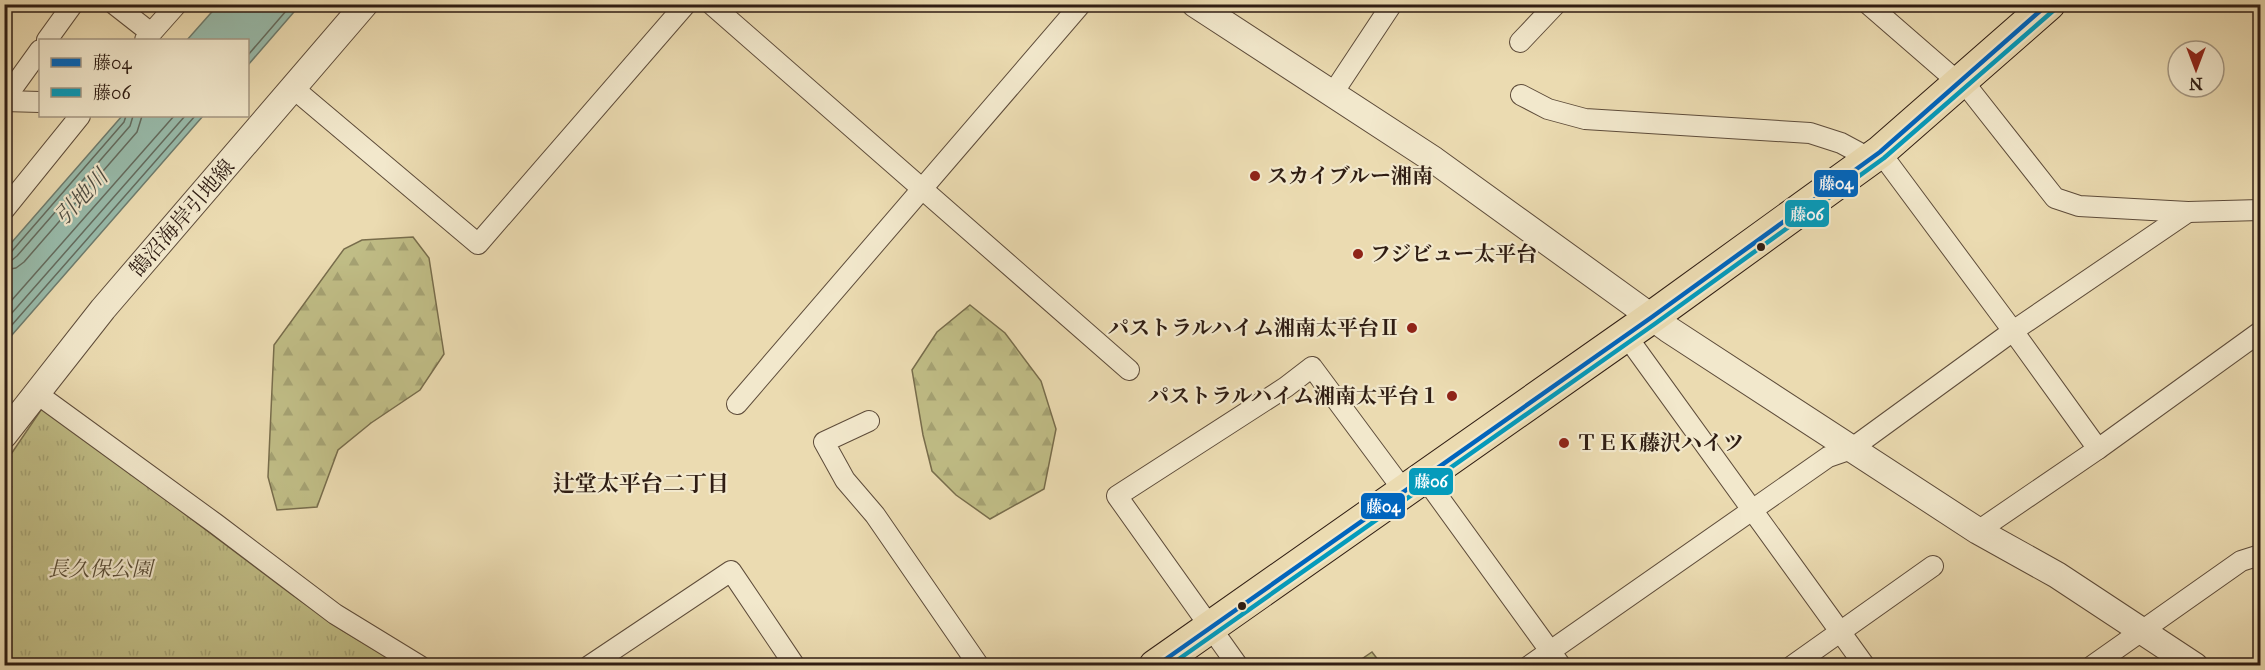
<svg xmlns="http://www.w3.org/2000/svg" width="2265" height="670" viewBox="0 0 2265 670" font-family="'IM FELL Great Primer','Noto Serif JP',serif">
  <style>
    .grass { fill: url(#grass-tufts); stroke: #786d4c; stroke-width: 1.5 }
    .forest { fill: url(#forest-firs); stroke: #786d4c; stroke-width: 1.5 }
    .water { fill: #98bbab; stroke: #6e7c6e; stroke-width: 1.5 }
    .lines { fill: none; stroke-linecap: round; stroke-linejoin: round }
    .shore { stroke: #646c5f; stroke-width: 1.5 }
    .minor-casing { stroke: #5e4c3a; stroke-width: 22 }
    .tertiary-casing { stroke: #5e4c3a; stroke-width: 28 }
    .primary-casing { stroke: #2f1d13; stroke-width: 34 }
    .minor { stroke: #f2e8cc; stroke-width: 20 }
    .tertiary { stroke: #f2e8cc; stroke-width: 26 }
    .primary { stroke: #ebdbb1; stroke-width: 32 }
    .bus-1-casing { stroke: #f2e8cc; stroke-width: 9 }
    .bus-2-casing { stroke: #f2e8cc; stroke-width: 9 }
    .bus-1 { stroke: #0065bd; stroke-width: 4.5 }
    .bus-2 { stroke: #059bbb; stroke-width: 4.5 }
    .poi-dot { fill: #8f2418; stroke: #f2e8cc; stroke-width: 2 }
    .bus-dot { fill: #2f1d13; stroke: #f2e8cc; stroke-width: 2 }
    .labels { text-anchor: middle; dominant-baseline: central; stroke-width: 4.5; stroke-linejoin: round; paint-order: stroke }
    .poi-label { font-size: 21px; font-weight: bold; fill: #2f1d13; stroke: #f2e8cc; text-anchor: start }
    .street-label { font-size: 21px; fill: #2f1d13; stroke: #f2e8cc }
    .park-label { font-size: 21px; font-style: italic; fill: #5a4d36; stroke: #f2e8cc }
    .water-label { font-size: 22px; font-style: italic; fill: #4e4c41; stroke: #f2e8cc }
    .neighbourhood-label { font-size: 22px; font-weight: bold; fill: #2f1d13; stroke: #f2e8cc }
    .line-badge { stroke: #f2e8cc; stroke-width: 2 }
    .badge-label { font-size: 16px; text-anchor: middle; font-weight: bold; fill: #fff }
  </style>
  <defs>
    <pattern id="grass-tufts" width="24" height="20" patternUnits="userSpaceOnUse" patternTransform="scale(1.5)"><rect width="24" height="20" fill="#c0bd86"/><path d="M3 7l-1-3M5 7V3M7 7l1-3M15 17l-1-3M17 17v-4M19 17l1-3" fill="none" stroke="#a5a273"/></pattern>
    <pattern id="forest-firs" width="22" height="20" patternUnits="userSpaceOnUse" patternTransform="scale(1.5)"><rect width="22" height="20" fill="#c0bd86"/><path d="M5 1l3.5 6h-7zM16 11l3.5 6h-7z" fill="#a5a273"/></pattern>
  </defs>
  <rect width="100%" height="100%" fill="#ebdbb1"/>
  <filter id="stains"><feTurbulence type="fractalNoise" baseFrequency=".00333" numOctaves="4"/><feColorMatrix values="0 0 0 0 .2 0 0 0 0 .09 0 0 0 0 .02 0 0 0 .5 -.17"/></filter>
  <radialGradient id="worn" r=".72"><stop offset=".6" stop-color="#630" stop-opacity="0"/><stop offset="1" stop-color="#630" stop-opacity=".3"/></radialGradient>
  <!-- grass -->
  <g class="grass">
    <polygon points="43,407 291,594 342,630 395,662 394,666 5,666 5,463"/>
    <polygon points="1372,652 1382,665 1353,665"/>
  </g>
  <!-- forest -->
  <g class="forest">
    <polygon points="413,237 429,258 444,354 420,390 371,423 338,450 317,507 277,510 268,477 274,345 344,249 362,240"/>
    <polygon points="970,305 1005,333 1041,381 1056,429 1044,489 990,519 956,495 932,471 923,435 912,370 937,332"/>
  </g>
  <!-- water -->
  <g class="water">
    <polygon points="218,5 218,4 300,5 248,65 248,40 187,40"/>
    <polygon points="122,116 203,116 5,343 5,250"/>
  </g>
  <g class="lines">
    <!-- shore -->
    <g class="shore">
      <polyline points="248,55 292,4"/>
      <polyline points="4,254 12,251 124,122 126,116"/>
      <polyline points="4,261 12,260 17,256 130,126 133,116"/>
      <polyline points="4,270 16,268 24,262 137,132 142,116"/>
      <polyline points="4,309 174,116"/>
      <polyline points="4,322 185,116"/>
      <polyline points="4,334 195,116"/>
    </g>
    <!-- minor casing -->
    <g class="minor-casing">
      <g id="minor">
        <polyline points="114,4 151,33"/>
        <polyline points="711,4 1129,370"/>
        <polyline points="1868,4 1959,83"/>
        <polyline points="47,40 73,4"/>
        <polyline points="145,40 177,4"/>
        <polyline points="1520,42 1556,4"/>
        <polyline points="1962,80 2055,198 2079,206 2188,212 2260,210"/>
        <polyline points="293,88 478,244 686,4"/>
        <polyline points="1333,93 1392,4"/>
        <polyline points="1521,95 1548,109 1585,119 1810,133 1841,143 1869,158"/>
        <polyline points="4,100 40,50"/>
        <polyline points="4,101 40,102"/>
        <polyline points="1880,152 2013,331 2098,449"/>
        <polyline points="4,210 80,116"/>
        <polyline points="1625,334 1865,666"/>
        <polyline points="36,393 216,524 335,614 420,666"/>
        <polyline points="737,404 1081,4"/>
        <polyline points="869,421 824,442 845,480 875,515 979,666"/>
        <polyline points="1424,477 1561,666"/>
        <polyline points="1978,531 2098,449 2260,332"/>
        <polyline points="589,666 731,571 795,666"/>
        <polyline points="1238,666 1117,496 1286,387 1312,367 1404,491"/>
        <polyline points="1529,666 1828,457 1851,449 2013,331 2188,212"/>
        <polyline points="1792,666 1933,566"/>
        <polyline points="2092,666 2241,561 2260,555"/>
      </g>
    </g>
    <!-- tertiary casing -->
    <g class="tertiary-casing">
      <g id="tertiary">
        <polyline points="1195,4 1434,160 1668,329 1978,531 2057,575 2195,666"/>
        <polyline points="4,435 103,309 365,4"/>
      </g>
    </g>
    <!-- primary casing -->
    <g class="primary-casing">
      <polyline id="primary" points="1155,666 1652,317 1880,152 2049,4"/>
    </g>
    <!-- minor -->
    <use href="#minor" class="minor"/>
    <!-- tertiary -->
    <use href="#tertiary" class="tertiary"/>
    <!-- primary -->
    <use href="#primary" class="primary"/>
    <!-- bus-1 casing -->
    <g class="bus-1-casing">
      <polyline id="bus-1" points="1156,666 1652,317 1880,152 2048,4"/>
    </g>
    <!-- bus-2 casing -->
    <g class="bus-2-casing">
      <polyline id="bus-2" points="1169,666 1656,323 1884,158 2054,10"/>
    </g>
    <!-- bus-1 -->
    <use href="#bus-1" class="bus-1"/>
    <!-- bus-2 -->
    <use href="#bus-2" class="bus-2"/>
  </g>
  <!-- markers -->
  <g class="poi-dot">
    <circle cx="1255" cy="176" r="6"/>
    <circle cx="1358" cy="254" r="6"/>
    <circle cx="1412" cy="328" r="6"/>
    <circle cx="1452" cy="396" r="6"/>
    <circle cx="1564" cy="443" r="6"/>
  </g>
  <g class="bus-dot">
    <circle cx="1761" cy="247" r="5"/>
    <circle cx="1242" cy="606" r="5"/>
  </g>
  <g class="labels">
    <!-- poi labels -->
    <g class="poi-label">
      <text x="1267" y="176">スカイブルー湘南</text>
      <text x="1370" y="254">フジビュー太平台</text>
      <text x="1400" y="328" text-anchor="end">パストラルハイム湘南太平台Ⅱ</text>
      <text x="1440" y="396" text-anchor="end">パストラルハイム湘南太平台１</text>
      <text x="1576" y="443">ＴＥＫ藤沢ハイツ</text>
    </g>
    <!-- street labels -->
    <g class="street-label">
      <text transform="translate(182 218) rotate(-49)">鵠沼海岸引地線</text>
    </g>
    <!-- park labels -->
    <g class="park-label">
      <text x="100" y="569">長久保公園</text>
    </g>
    <!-- water labels -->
    <g class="water-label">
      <text transform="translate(81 197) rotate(-47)">引地川</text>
    </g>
    <!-- neighbourhood labels -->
    <g class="neighbourhood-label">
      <text x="641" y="483">辻堂太平台二丁目</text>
    </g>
  </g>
  <g class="line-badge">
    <rect x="1813" y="169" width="46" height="29" rx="6" fill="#0065bd"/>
    <rect x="1784" y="199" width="46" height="29" rx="6" fill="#059bbb"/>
    <rect x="1408" y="467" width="46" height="29" rx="6" fill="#059bbb"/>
    <rect x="1360" y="492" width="46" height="28" rx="6" fill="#0065bd"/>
  </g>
  <g class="badge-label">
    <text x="1836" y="189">藤04</text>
    <text x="1807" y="220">藤06</text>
    <text x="1431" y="487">藤06</text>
    <text x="1383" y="512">藤04</text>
  </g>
  <!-- margin -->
  <rect width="2265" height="670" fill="none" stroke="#ebdbb1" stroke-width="24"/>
  <rect x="6" y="6" width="2253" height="658" fill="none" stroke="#2f1d13" stroke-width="3"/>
  <rect x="12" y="12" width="2241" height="646" fill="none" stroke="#2f1d13" stroke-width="1.5"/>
  <!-- legend -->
  <rect x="39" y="39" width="210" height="78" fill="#f2e8cc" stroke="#a49782" stroke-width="1.5"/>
  <rect x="51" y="58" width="30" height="9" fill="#0065bd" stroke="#a49782" stroke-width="1.5"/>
  <text x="93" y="69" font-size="18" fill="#2f1d13">藤04</text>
  <rect x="51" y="88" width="30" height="9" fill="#059bbb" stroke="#a49782" stroke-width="1.5"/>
  <text x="93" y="99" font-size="18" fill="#2f1d13">藤06</text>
  <!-- north arrow -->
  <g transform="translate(2196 69) rotate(180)"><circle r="28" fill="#f2e8cc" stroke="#a49782" stroke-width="1.5"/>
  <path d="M0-4.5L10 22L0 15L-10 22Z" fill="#8f2418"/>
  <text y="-9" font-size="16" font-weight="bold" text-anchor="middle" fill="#2f1d13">N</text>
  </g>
  <rect width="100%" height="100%" filter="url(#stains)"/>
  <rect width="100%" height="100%" fill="url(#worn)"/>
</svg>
